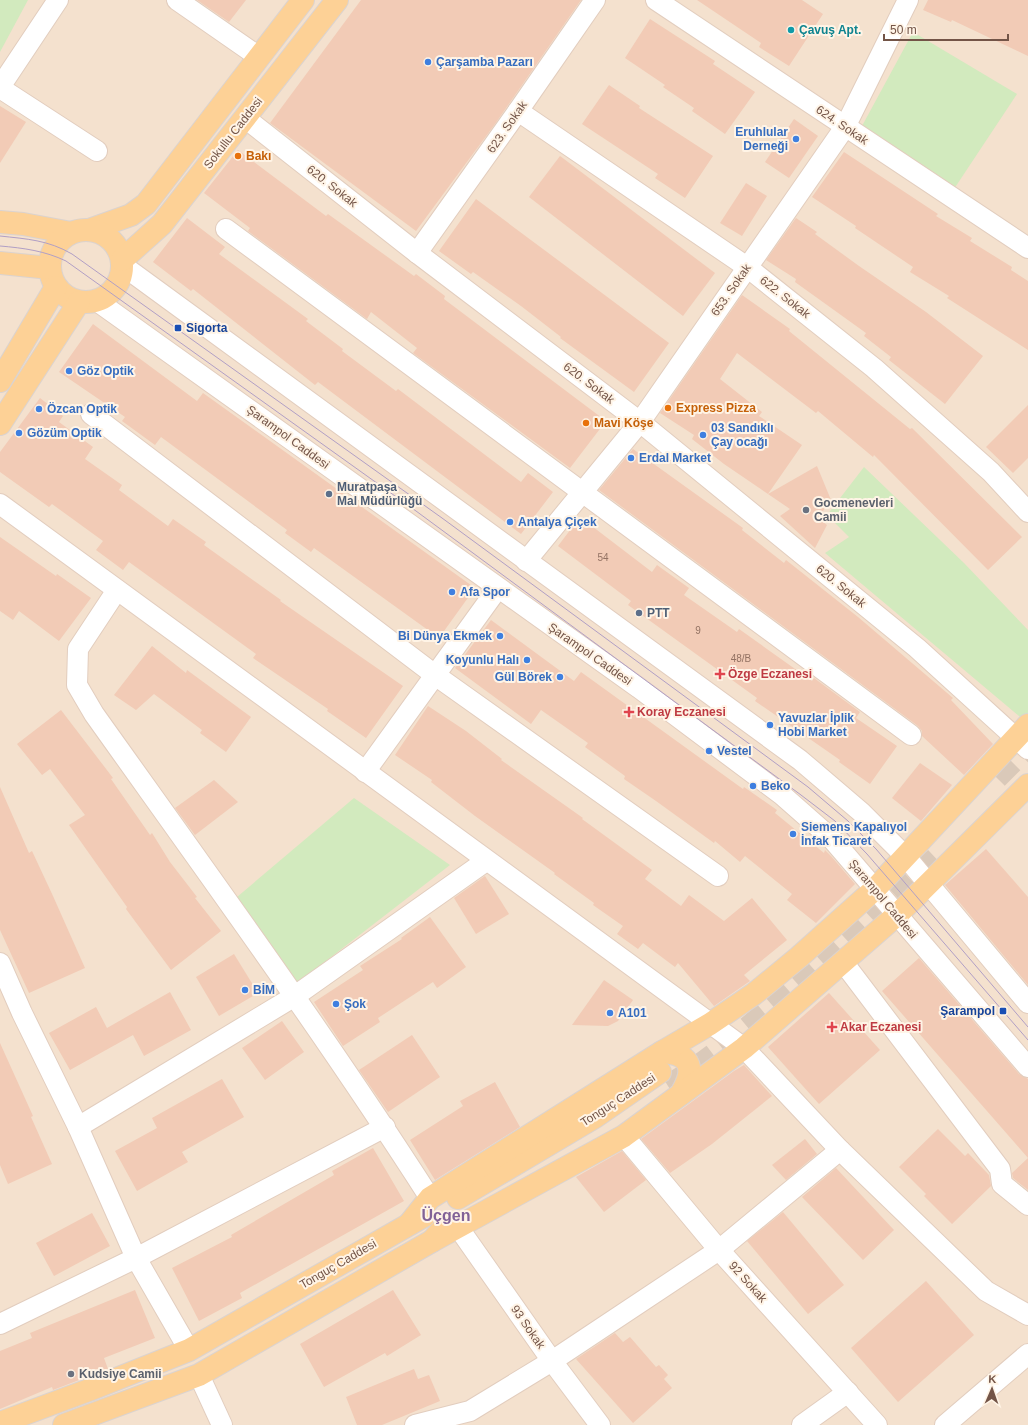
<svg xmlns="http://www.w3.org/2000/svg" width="1028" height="1425" viewBox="0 0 1028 1425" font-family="Arial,sans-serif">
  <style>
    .residential { fill: #f4e1ce }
    .green { fill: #d2eabe }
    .building { fill: #f2cbb6 }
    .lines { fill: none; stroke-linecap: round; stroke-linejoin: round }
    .major-tunnel { stroke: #dac9b9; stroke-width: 22; stroke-dasharray: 22 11; stroke-linecap: butt }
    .minor-casing { stroke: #e2cdbe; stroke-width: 22 }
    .major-casing { stroke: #dbd3cf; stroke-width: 24 }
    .minor { stroke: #fff; stroke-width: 20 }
    .major { stroke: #fdd196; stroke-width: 22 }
    .tram { stroke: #b19fc5; stroke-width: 1 }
    .culture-dot { fill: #0f9aa8; stroke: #fff4e6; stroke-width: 1.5 }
    .shop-dot { fill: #3f7fe0; stroke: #fff4e6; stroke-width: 1.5 }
    .food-dot { fill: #e8710a; stroke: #fff4e6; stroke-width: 1.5 }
    .transit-dot { fill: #1a4fb4; stroke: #fff4e6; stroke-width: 1.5 }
    .service-dot { fill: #5c6f8a; stroke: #fff4e6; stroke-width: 1.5 }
    .worship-dot { fill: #6b7280; stroke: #fff4e6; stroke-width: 1.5 }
    .health-dot { fill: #e0444e; stroke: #fff4e6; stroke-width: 1.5 }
    .labels { text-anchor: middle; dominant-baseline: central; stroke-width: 4; stroke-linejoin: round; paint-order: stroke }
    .number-label { font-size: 10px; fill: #937263 }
    .culture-label { font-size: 12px; font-weight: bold; fill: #0d838f; stroke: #fff4e6; text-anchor: start }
    .shop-label { font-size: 12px; font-weight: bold; fill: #366cbe; stroke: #fff4e6; text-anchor: start }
    .street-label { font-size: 12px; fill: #735447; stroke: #fff4e6 }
    .food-label { font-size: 12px; font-weight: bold; fill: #c56008; stroke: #fff4e6; text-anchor: start }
    .transit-label { font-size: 12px; font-weight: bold; fill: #164399; stroke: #fff4e6; text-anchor: start }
    .service-label { font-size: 12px; font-weight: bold; fill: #4e5e75; stroke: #fff4e6; text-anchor: start }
    .worship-label { font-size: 12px; font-weight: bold; fill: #5b616d; stroke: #fff4e6; text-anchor: start }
    .health-label { font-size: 12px; font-weight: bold; fill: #be3a42; stroke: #fff4e6; text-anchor: start }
    .district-label { font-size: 16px; font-weight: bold; fill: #826297; stroke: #fff4e6 }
  </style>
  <rect width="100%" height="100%" fill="#fdf0df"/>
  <!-- residential -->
  <rect class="residential" x="0" y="0" width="1028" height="1425"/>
  <!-- green -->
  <g class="green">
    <polygon points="0,0 28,0 0,52"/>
    <polygon points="913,32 1017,94 954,189 862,126"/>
    <polygon points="864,467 964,563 1028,630 1028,720 1026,722 825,553 849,537 827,515"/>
    <polygon points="354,798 450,865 295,985 237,897"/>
  </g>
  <!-- building -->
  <g class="building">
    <polygon points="197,0 246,0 229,22"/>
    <polygon points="361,0 581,0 495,124 416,231 270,123"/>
    <polygon points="697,0 802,0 823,14 789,66 759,47 761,43"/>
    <polygon points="928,0 1028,0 1028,56 952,20 951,22 923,10"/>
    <polygon points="650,19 715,61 713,64 755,92 725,134 692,111 694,108 663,87 665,85 625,58"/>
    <polygon points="609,85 640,106 639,108 713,156 685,198 655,178 658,174 582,124"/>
    <polygon points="0,106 26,122 0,163"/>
    <polygon points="794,119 818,136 789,178 765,162"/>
    <polygon points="238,150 326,216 328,214 414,276 416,274 445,296 444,299 606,421 570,468 413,353 417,348 371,312 367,319 248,231 250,228 204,193"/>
    <polygon points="844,152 938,214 936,216 972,238 970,241 1012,267 1011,270 1028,281 1028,350 947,298 949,296 910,272 913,267 855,228 856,226 812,197"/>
    <polygon points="560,156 715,273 683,316 529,197"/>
    <polygon points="746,183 767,196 742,236 720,223"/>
    <polygon points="476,199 669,343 634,392 560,338 561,337 521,306 473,272 471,274 439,251"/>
    <polygon points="187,218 225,247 219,254 308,319 306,321 343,349 342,351 396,391 398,389 521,482 528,473 553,492 521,534 318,382 315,385 193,289 191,291 153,262"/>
    <polygon points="796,218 817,232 815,234 859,266 926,312 983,356 945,404 889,360 891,357 864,336 866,333 795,282 796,279 766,260"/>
    <polygon points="742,295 790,329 789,331 910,429 912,428 1022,537 988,570 874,455 873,457 818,411 816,413 737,353 720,379 762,412 759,416 802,445 768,494 724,464 692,439 694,435 660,413"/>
    <polygon points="93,324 197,401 203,393 475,588 439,638 314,548 311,552 285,533 287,530 161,437 155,445 122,421 125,417 59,372"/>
    <polygon points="40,398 63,416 59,422 93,447 85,459 122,485 119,490 168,526 173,519 206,542 204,545 281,600 280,601 403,686 366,738 327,711 328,709 253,658 256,654 129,562 123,570 96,550 103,541 52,504 49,507 0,472 0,452"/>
    <polygon points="1028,405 1028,458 1013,473 986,447"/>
    <polygon points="633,449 743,528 742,530 784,563 786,560 858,617 953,698 951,700 993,744 964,775 922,736 922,731 918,726 599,490"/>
    <polygon points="817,466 831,500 818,518 827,525 815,548 780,516 790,509 768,494"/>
    <polygon points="580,517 652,572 657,565 689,588 684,595 737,632 739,629 812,681 814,678 860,712 856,718 897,746 870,784 839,762 840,760 755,701 757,698 628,605 631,601 558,546"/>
    <polygon points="0,537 56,576 57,574 91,598 59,641 19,611 13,620 0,611"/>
    <polygon points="491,620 574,681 581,672 743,789 744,787 777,810 775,813 824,853 825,850 831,856 855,884 816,923 787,900 792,894 745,856 740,862 715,841 714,843 656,801 624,779 625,776 585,747 588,743 541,710 531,724 455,668"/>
    <polygon points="152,646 186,673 187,670 251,717 226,752 200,733 202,730 154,694 136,710 114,695"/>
    <polygon points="428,706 466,731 502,759 501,760 583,818 582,819 652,870 645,879 681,906 689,895 724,921 752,898 787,940 744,975 750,981 714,1006 678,963 675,967 643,943 638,949 617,934 623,926 593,905 594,903 554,874 555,873 475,816 431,782 432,780 395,755"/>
    <polygon points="61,710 113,778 111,779 150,835 152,833 170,862 197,897 195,898 221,931 171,970 126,909 127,907 69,825 85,815 50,769 42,775 17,744"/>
    <polygon points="920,763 952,785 921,821 892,798"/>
    <polygon points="214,780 238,802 195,835 175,808"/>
    <polygon points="0,787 29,853 32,851 53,896 85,968 29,993 0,930"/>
    <polygon points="986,849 1028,897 1028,985 945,885"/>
    <polygon points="485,876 509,914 476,934 454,898"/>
    <polygon points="430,917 466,967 437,988 433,982 378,1018 380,1022 343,1046 314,1002 363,970 360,966 402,939 401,938"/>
    <polygon points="234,954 258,993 219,1016 196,977"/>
    <polygon points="919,958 1019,1074 1028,1079 1028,1190 1013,1178 1012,1173 1028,1158 882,991"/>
    <polygon points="604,980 633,1000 618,1021 608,1026 572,1025"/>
    <polygon points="170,992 191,1030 144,1056 133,1035 70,1070 49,1033 96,1007 107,1028"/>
    <polygon points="829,993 880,1050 819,1104 768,1047"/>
    <polygon points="282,1021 304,1052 265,1080 242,1048"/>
    <polygon points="412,1035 440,1077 388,1112 359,1070"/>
    <polygon points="0,1043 33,1116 31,1117 52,1164 8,1184 0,1165"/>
    <polygon points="744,1065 772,1096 712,1144 670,1173 641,1139 734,1071"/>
    <polygon points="222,1079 244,1117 182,1152 188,1162 137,1191 115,1151 157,1128 152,1118"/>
    <polygon points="495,1082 520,1127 435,1180 410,1140 463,1106 460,1101"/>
    <polygon points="938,1129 965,1156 968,1153 989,1175 991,1186 952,1224 924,1196 926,1194 899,1167"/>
    <polygon points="805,1139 817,1154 786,1180 772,1165"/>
    <polygon points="373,1148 404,1201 240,1293 242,1298 199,1321 172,1268 232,1237 231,1235 334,1175 332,1171"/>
    <polygon points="622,1151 646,1180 604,1212 576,1177"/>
    <polygon points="836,1168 894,1230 863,1260 802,1197"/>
    <polygon points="783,1212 844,1285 808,1314 747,1241"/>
    <polygon points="92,1213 110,1246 54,1276 36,1243"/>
    <polygon points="926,1281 974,1335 898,1402 851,1348"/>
    <polygon points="135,1290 155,1338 104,1358 108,1369 53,1390 52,1387 0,1409 0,1351 32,1338 30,1333"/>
    <polygon points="393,1290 421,1335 387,1356 385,1353 324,1387 300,1344"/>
    <polygon points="615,1333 623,1342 630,1337 656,1367 659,1365 668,1375 664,1379 672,1388 633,1423 576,1359"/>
    <polygon points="414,1369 418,1379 429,1375 440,1401 382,1425 357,1425 346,1397"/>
  </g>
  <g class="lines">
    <!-- major-tunnel -->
    <g class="major-tunnel">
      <polyline points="997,778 1028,747"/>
      <path d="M668,1086c41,-26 77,-56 113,-87 55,-48 107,-97 160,-146"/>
    </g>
    <!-- minor casing -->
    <g class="minor-casing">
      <g id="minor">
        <polyline points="177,0 259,57"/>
        <polyline points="656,0 1028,248"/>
        <polyline points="0,87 58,0"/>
        <polyline points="0,88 97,151"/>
        <polyline points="518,111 747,267 874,368 991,472 1028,512"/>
        <polyline points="245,118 417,253 640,422 917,648 1028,749"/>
        <polyline points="226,229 911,735"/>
        <polyline points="417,253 518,111 595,0"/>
        <polyline points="122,265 800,760 861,812 906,857 1028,1003"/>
        <polyline points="97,301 639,688 782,795 832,839 1028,1067"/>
        <polyline points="91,414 435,675 718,876"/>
        <polyline points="0,504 744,1048 840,1150 986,1291 1028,1315"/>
        <polyline points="526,561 640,422 845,127 908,0"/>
        <path d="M117,590l-39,59 -1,36 17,29c114,160 230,319 336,484"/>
        <polyline points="365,772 498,588"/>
        <polyline points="843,962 1000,1169 1002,1184 1028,1205"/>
        <polyline points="0,963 22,1013 78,1127 136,1258 189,1350"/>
        <polyline points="78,1127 295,996 486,861"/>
        <polyline points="624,1136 719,1250 877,1425"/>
        <polyline points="458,1227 552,1361 600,1425"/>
        <polyline points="0,1324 136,1258 385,1127"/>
        <polyline points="199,1375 222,1425"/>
        <polyline points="415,1425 470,1411 552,1361 719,1250 840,1150"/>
        <polyline points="802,1425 848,1392"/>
        <polyline points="945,1425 1028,1354"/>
      </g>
    </g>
    <!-- major casing -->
    <g class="major-casing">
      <g id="major">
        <polyline points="0,222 23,224 71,233"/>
        <polyline points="89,230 131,215 146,204 303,0"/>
        <circle cx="86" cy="266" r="36"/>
        <polyline points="122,260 162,224 337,0"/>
        <polyline points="0,263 50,268"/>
        <polyline points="0,381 56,287"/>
        <polyline points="0,424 79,302"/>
        <path d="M662,1052c31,2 33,18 19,42"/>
        <polyline points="458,1198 595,1117 660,1072"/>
        <polyline points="410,1223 430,1198 662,1052 710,1024 754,994 799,957 875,889 1028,725"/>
        <polyline points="432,1241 624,1136 744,1048 898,914 1028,785"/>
        <polyline points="0,1423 89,1390 189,1350 424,1216"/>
        <polyline points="64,1425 199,1375 432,1241 442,1230"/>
      </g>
    </g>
    <!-- minor -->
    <use href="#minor" class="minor"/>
    <!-- major -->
    <use href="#major" class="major"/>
    <!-- tram -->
    <g class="tram">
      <path d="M0,236c27,3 48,4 72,18l370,264 366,269 40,34 28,28 152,178"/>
      <path d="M0,246c24,2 45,5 66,15l350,250 385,284 34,26 32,33 161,186"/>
    </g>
  </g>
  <!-- markers -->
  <circle class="culture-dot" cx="791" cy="30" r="4"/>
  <g class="shop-dot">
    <circle cx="428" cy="62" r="4"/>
    <circle cx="796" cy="139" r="4"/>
    <circle cx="69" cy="371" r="4"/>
    <circle cx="39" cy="409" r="4"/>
    <circle cx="19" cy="433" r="4"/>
    <circle cx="703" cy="435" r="4"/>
    <circle cx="631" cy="458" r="4"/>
    <circle cx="510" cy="522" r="4"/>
    <circle cx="452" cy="592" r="4"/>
    <circle cx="500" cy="636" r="4"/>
    <circle cx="527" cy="660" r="4"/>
    <circle cx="560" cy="677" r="4"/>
    <circle cx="770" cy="725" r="4"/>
    <circle cx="709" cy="751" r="4"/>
    <circle cx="753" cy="786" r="4"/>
    <circle cx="793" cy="834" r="4"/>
    <circle cx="245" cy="990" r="4"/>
    <circle cx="336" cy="1004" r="4"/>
    <circle cx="610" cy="1013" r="4"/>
  </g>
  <g class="food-dot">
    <circle cx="238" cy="156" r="4"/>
    <circle cx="668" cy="408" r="4"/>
    <circle cx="586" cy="423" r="4"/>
  </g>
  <g class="transit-dot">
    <rect x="174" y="324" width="8" height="8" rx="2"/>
    <rect x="999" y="1007" width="8" height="8" rx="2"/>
  </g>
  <g class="service-dot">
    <circle cx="329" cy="494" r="4"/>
    <circle cx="639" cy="613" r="4"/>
  </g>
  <g class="worship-dot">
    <circle cx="806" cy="510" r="4"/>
    <circle cx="71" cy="1374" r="4"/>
  </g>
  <g class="health-dot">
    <path d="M718 668h4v4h4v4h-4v4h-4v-4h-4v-4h4z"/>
    <path d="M627 706h4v4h4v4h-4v4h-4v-4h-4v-4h4z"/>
    <path d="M830 1021h4v4h4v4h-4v4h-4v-4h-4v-4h4z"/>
  </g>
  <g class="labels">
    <!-- number labels -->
    <g class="number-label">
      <text x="603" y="557">54</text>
      <text x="698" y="630">9</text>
      <text x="741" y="658">48/B</text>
    </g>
    <!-- culture labels -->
    <g class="culture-label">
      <text x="799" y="30">Çavuş Apt.</text>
    </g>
    <!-- shop labels -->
    <g class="shop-label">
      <text x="436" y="62">Çarşamba Pazarı</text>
      <text x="788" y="132" text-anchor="end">Eruhlular<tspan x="788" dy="14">Derneği</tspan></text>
      <text x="77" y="371">Göz Optik</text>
      <text x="47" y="409">Özcan Optik</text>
      <text x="711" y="428">03 Sandıklı<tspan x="711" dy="14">Çay ocağı</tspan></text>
      <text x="27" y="433">Gözüm Optik</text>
      <text x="639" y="458">Erdal Market</text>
      <text x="518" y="522">Antalya Çiçek</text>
      <text x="460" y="592">Afa Spor</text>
      <text x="492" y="636" text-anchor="end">Bi Dünya Ekmek</text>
      <text x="519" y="660" text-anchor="end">Koyunlu Halı</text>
      <text x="552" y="677" text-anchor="end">Gül Börek</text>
      <text x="778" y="718">Yavuzlar İplik<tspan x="778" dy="14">Hobi Market</tspan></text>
      <text x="717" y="751">Vestel</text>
      <text x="761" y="786">Beko</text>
      <text x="801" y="827">Siemens Kapalıyol<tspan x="801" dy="14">İnfak Ticaret</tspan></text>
      <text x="253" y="990">BİM</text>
      <text x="344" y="1004">Şok</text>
      <text x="618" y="1013">A101</text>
    </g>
    <!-- street labels -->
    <g class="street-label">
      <text transform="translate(842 125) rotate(34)">624. Sokak</text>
      <text transform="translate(507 127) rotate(-55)">623. Sokak</text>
      <text transform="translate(233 133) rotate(-52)">Sokullu Caddesi</text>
      <text transform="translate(332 186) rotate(38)">620. Sokak</text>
      <text transform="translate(731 290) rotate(-55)">653. Sokak</text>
      <text transform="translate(785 297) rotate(38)">622. Sokak</text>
      <text transform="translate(589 383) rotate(37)">620. Sokak</text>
      <text transform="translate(288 437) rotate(36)">Şarampol Caddesi</text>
      <text transform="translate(841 586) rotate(39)">620. Sokak</text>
      <text transform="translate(590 654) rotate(35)">Şarampol Caddesi</text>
      <text transform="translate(883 899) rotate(50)">Şarampol Caddesi</text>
      <text transform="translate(618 1100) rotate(-33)">Tonguç Caddesi</text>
      <text transform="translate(338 1264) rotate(-30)">Tonguç Caddesi</text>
      <text transform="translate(748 1282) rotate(48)">92 Sokak</text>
      <text transform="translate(528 1327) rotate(55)">93 Sokak</text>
    </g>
    <!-- food labels -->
    <g class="food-label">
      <text x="246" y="156">Bakı</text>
      <text x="676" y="408">Express Pizza</text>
      <text x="594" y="423">Mavi Köşe</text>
    </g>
    <!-- transit labels -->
    <g class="transit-label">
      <text x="186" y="328">Sigorta</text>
      <text x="995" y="1011" text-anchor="end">Şarampol</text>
    </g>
    <!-- service labels -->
    <g class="service-label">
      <text x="337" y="487">Muratpaşa<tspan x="337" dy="14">Mal Müdürlüğü</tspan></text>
      <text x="647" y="613">PTT</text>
    </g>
    <!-- worship labels -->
    <g class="worship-label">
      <text x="814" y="503">Gocmenevleri<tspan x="814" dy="14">Camii</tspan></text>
      <text x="79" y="1374">Kudsiye Camii</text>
    </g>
    <!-- health labels -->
    <g class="health-label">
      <text x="728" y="674">Özge Eczanesi</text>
      <text x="637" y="712">Koray Eczanesi</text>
      <text x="840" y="1027">Akar Eczanesi</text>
    </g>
    <!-- district labels -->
    <g class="district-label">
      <text x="446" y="1215">Üçgen</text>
    </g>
  </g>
  <!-- north arrow -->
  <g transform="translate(992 1389) rotate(2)" stroke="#fff4e6" stroke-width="3" paint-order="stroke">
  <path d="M0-3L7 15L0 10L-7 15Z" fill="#735447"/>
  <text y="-6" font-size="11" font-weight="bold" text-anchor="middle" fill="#735447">K</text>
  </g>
  <!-- scale -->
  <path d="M884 34v6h124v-6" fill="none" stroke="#735447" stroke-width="2"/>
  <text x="890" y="34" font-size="12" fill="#735447" stroke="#fff4e6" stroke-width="3" paint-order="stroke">50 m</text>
</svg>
